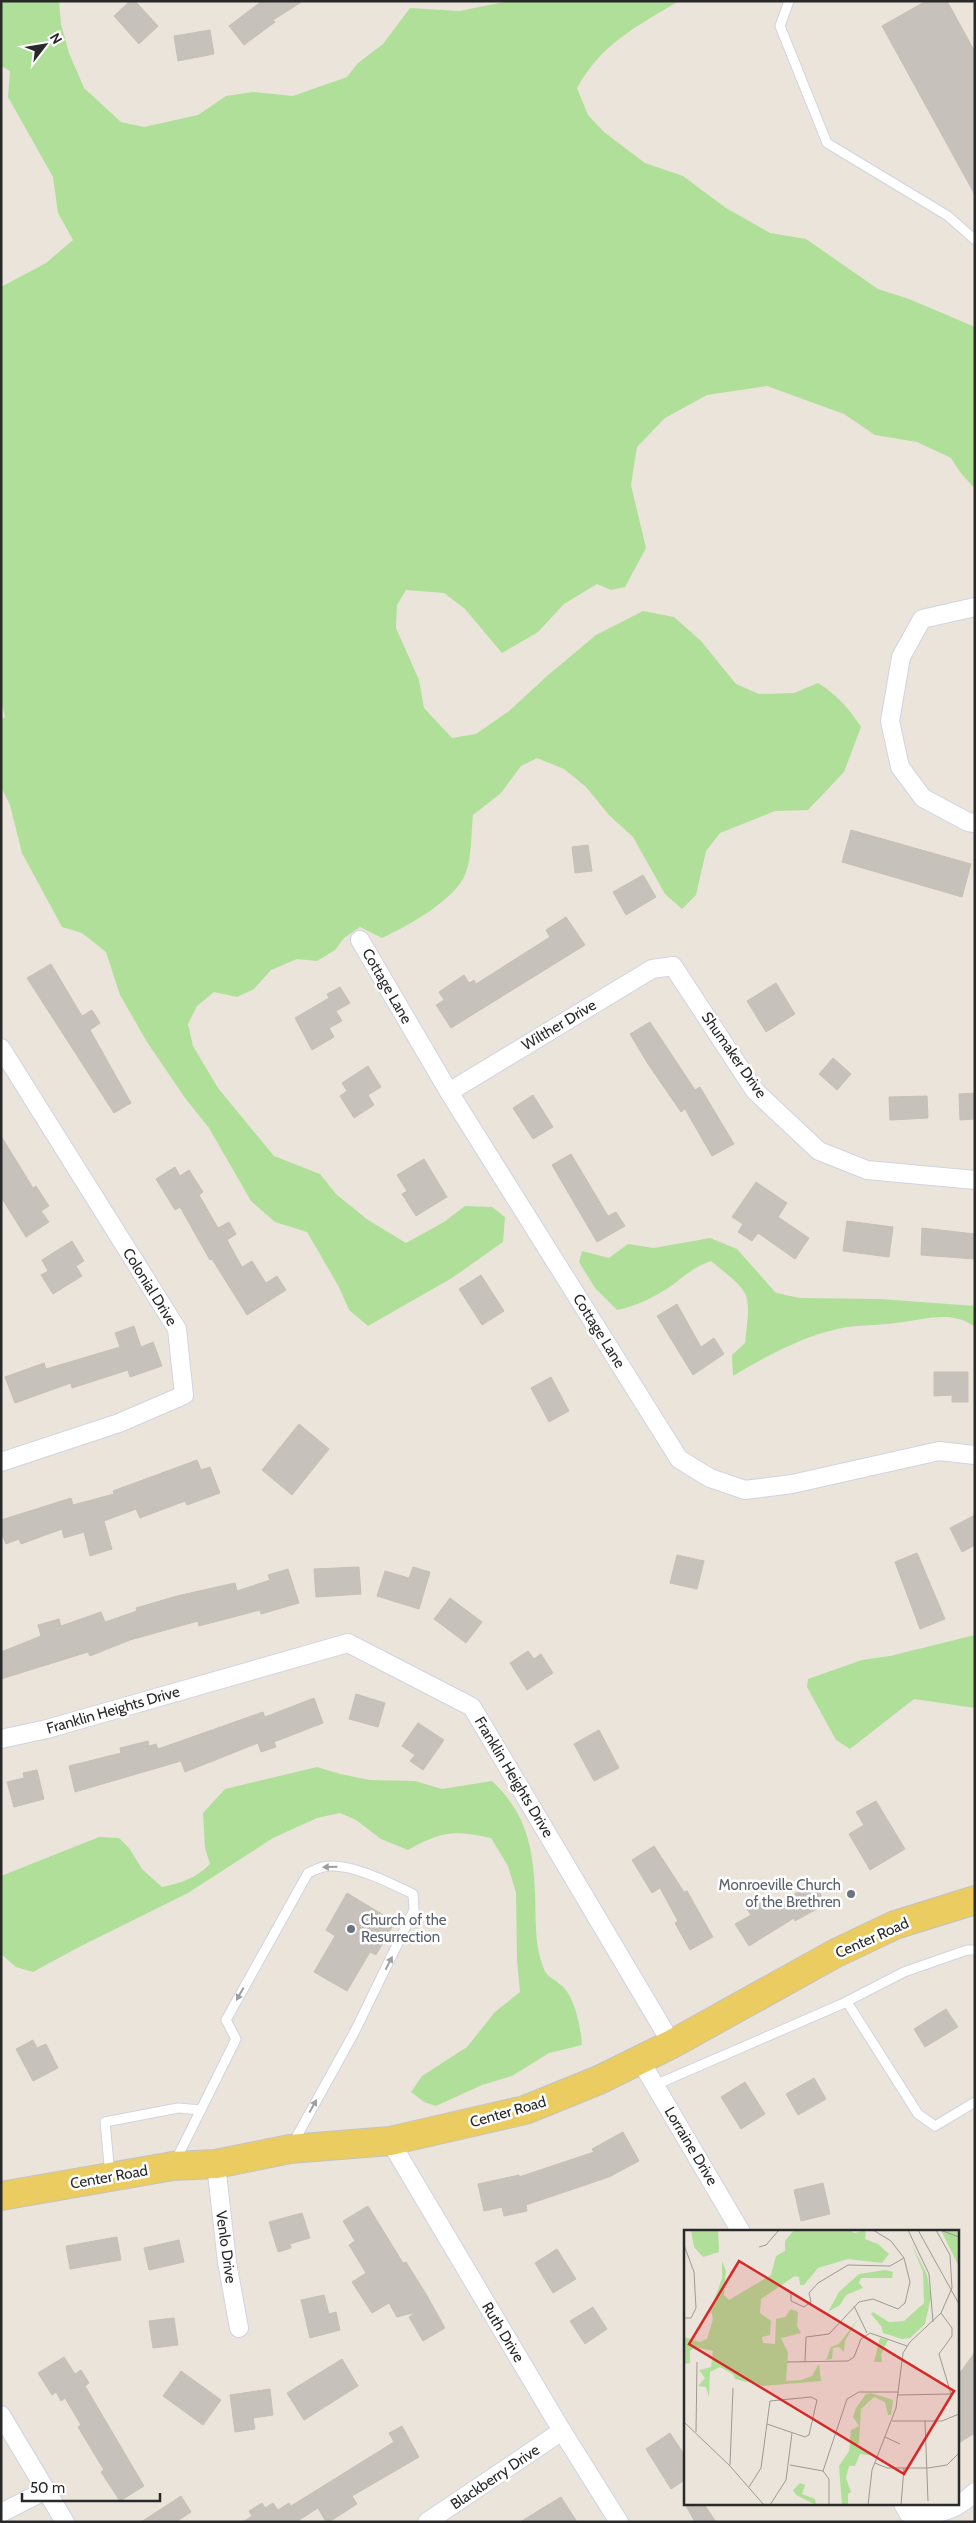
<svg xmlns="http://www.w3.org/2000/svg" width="976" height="2523" viewBox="0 0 976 2523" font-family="Cabin,sans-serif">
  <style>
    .green { fill: #b0df9a }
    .building { fill: #c6c1bb; stroke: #c6c0b5 }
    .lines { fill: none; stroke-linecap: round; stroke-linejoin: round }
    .service-casing { stroke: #d1d3e1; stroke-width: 11 }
    .minor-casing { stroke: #d1d3e1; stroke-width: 20 }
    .primary-casing { stroke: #c3c3c3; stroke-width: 30 }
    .service { stroke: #fff; stroke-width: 9 }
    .minor { stroke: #fff; stroke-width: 18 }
    .primary { stroke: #eacc61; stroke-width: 28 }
    .oneway { fill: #9f9f9f }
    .worship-dot { fill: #6b7280; stroke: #fff; stroke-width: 2 }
    .labels { text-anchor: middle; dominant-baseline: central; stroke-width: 5; stroke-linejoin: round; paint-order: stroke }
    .street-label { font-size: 15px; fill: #292929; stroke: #fff }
    .worship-label { font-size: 15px; fill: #5b616d; stroke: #fff; text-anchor: end }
    .inset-road { fill: none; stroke: #9d9994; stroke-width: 1 }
    .view { fill: #d62828; fill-opacity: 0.15; stroke: #d62828; stroke-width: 2.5 }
    .inset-edge { fill: none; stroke: #292929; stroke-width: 2.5 }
  </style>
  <rect width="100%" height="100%" fill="#ebe4db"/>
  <!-- green -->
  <g class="green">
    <path d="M1,1h58l2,23 8,29 15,35 37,34 23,5 54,-12 28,-19 27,-4 40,4 54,-19 11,-14 25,-19 27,-36 49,3 50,-10h170c-43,26 -77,42 -102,87l11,27 16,17 41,31 38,13 43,32 44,25 36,6 72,50 31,10 66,28v162l-15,-17 -9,-14 -34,-16 -42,-7 -31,-21 -77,-28 -60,9 -42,23 -28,29 -6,38 15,63 -21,39 -14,3 -14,-6 -33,20 -26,28 -36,21 -37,-44 -21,-16 -38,-3 -9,15 -1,23 23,52 5,28 28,30 24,-4 33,-23 38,-35 49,-41 47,-24 31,6 27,24 35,43 23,10 35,-1 24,-10c19,12 31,25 43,44l-17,45 -36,38 -33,1 -55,22 -14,18 -10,44 -14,14 -17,-15 -32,-57 -24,-22 -23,-28 -22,-18 -27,-11 -16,8 -20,27 -28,22c-2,18 -1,49 -10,64 -15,25 -56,47 -81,59l-22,-11 -16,11 -9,12 -18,11 -20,-2 -26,11 -17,19 -17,8 -23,-5 -17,14 -9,18 5,22 25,42 56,68 46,18 16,20 32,26 38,23 38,-21 21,-16 27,1 13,10 -2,25 -51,36 -84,48 -19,-16 -10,-23 -32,-55 -32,-10 -24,-21 -42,-73 -24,-30 -38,-56 -27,-47 -14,-43 -24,-19 -20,-6 -40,-74 -12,-48 -9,-18v-67l4,-3 -4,-18v-412l45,-24 27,-23 -15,-27 -5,-36 -45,-80 2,-26 -9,-5z"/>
    <path d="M710,1238l27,11 39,44 24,5 80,1 95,7v21c-21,-17 -49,-8 -73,-5 -21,4 -44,2 -65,7 -35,8 -73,28 -104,47l-1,-21 13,-12c6,-53 7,-48 -34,-82 -19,7 -25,14 -40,25 -14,10 -37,21 -54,24l-22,-22 -16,-26 3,-11 27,7 19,-14 26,4z"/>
    <polygon points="975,1635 975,1708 914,1699 850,1749 836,1740 807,1687 808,1679 862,1660 890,1656"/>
    <path d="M317,1767l23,7 30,6 45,1 27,8 50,-8c34,32 41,65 43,111 1,24 -1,48 7,72 5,15 9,12 19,21 14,11 20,44 21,60l-33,8 -37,23 -30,9 -46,21 -12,-4 -13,-10 11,-16 45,-29 28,-35 25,-20 -3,-31 -1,-68 -8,-27 -17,-28c-38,-8 -49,-7 -83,12l-27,-11 -25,-19 -16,-7 -23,5 -44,20 -85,55 -109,54 -46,25 -17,-5 -15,-13v-78l98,-39 20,1 10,10 13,21 20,18c19,-4 34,-9 48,-23l-5,-16 -2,-35 22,-24z"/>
  </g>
  <!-- building -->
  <g class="building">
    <polygon points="130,1 135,1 158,26 139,44 114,16"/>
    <polygon points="262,1 303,1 273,20 275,22 244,45 229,26"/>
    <polygon points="926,1 947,1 975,52 975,195 882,26"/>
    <polygon points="210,30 214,54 178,61 174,36"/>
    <polygon points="851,830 971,864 962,897 842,862"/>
    <polygon points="588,845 592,871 575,873 572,847"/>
    <polygon points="643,875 656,897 626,915 613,892"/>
    <polygon points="566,917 585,945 451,1028 436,1005 444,1000 439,992 464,975 469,983 474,980 476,984 550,937 546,930"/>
    <polygon points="51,964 82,1016 92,1010 100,1023 90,1030 131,1103 114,1113 27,978"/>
    <polygon points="776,983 795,1014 766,1032 747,1001"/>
    <polygon points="340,987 350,1003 336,1011 342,1021 329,1028 334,1037 312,1050 295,1018 329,998 327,994"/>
    <polygon points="650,1022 695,1090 700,1087 734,1144 712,1156 685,1109 681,1112 648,1064 630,1034"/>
    <polygon points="833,1058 851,1074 837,1090 819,1074"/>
    <polygon points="368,1066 381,1087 368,1095 374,1105 354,1118 340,1096 347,1091 342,1083"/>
    <polygon points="975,1093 975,1119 960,1120 959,1094"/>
    <polygon points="533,1095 553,1127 533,1139 513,1108"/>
    <polygon points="927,1096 928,1118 890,1120 889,1097"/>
    <polygon points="1,1136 33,1188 36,1186 49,1206 41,1211 49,1222 26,1237 1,1197"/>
    <polygon points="571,1154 608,1216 616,1212 625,1226 597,1242 552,1165"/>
    <polygon points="424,1159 447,1197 416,1216 402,1194 407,1191 397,1175"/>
    <polygon points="175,1167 180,1176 189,1170 203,1192 199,1195 218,1228 229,1222 236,1234 227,1240 242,1267 252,1261 266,1283 277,1276 286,1290 247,1315 212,1259 210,1260 180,1207 175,1210 156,1179"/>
    <polygon points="756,1182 787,1203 778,1217 809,1238 795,1259 758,1233 752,1241 738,1232 743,1224 732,1217"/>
    <polygon points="847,1221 893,1227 889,1257 843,1251"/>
    <polygon points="922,1228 975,1234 975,1259 921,1255"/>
    <polygon points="72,1241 84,1261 76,1266 82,1276 53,1294 41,1275 48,1271 42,1260"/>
    <polygon points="481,1275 504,1311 482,1325 459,1289"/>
    <polygon points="677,1304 701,1347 714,1338 724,1354 693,1375 657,1316"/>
    <polygon points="134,1326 141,1347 153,1342 162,1366 130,1377 128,1370 72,1388 71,1383 15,1403 5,1377 44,1363 46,1369 120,1347 115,1333"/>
    <polygon points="934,1372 968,1372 968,1402 952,1402 952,1395 934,1396"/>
    <polygon points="551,1377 569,1411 549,1422 531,1388"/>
    <polygon points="299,1424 329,1449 292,1495 262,1470"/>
    <polygon points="197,1460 201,1470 210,1467 220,1493 187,1505 185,1501 140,1518 136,1509 104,1521 112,1549 90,1556 84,1532 64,1538 62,1529 21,1544 19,1539 6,1544 1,1532 1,1520 71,1498 73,1505 114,1494 113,1491"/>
    <polygon points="975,1515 975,1545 962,1552 950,1528"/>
    <polygon points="917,1553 945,1619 920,1629 895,1562"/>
    <polygon points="677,1555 704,1561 697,1589 670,1583"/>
    <polygon points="359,1567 361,1594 316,1597 314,1569"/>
    <polygon points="413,1567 430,1572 419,1609 377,1596 385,1571 409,1578"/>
    <polygon points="288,1569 299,1603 261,1614 260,1610 199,1626 198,1621 130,1640 90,1656 88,1652 1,1679 1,1652 41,1636 38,1625 59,1619 61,1626 101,1612 105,1622 137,1611 136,1608 177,1596 235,1583 237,1591 270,1580 268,1575"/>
    <polygon points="450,1598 482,1622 466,1643 434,1619"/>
    <polygon points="528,1651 534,1659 541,1654 553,1673 527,1690 510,1663"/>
    <polygon points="356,1694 385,1703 378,1727 349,1719"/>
    <polygon points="314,1698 323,1723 274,1742 276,1747 261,1752 258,1743 185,1772 181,1761 75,1792 69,1766 121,1753 120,1748 148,1741 149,1746 156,1744 158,1749 263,1712 265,1717"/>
    <polygon points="418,1723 444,1740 423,1770 410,1761 415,1755 402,1746"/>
    <polygon points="599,1730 619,1768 594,1781 574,1744"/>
    <polygon points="37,1770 44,1799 14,1807 7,1782 24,1778 23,1773"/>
    <polygon points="876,1801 905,1849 870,1870 849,1834 864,1825 856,1812"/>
    <polygon points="654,1846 684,1892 687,1891 713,1937 690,1950 675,1923 678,1921 660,1888 652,1893 632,1860"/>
    <polygon points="814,1883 826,1904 795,1921 794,1918 749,1946 735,1924 751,1915 747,1909 761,1900 767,1910"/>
    <polygon points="347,1893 395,1922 376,1955 370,1952 347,1991 314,1972 335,1936 326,1930"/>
    <polygon points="946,2009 958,2027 925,2047 914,2029"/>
    <polygon points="33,2040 37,2048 46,2044 58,2068 33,2081 16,2049"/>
    <polygon points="814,2078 826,2099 798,2115 786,2094"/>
    <polygon points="745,2082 765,2114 741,2129 721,2097"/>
    <polygon points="623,2132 639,2161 609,2177 526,2205 527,2211 504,2216 502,2207 484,2211 478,2184 519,2175 519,2177 594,2152 592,2149"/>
    <polygon points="823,2183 830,2214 801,2221 794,2190"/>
    <polygon points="368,2206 403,2263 406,2262 426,2294 445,2328 423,2341 409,2317 416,2312 397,2317 389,2303 372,2313 352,2282 366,2273 349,2245 355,2241 343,2221"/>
    <polygon points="302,2213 310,2238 290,2244 291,2248 278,2252 269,2222"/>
    <polygon points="117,2237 121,2260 70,2269 66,2246"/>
    <polygon points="179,2240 184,2262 149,2270 144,2248"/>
    <polygon points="557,2249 576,2279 553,2293 535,2263"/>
    <polygon points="324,2295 329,2314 336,2312 340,2330 310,2338 301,2300"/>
    <polygon points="593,2307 607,2329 585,2344 570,2321"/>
    <polygon points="174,2318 178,2345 153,2348 149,2321"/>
    <polygon points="975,2352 975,2433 957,2444 957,2377"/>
    <polygon points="64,2357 75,2374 81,2370 89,2383 85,2386 144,2486 120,2501 101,2472 104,2470 78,2427 81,2425 65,2398 61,2401 56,2392 52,2395 38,2373"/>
    <polygon points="342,2359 358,2386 304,2420 287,2393"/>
    <polygon points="181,2371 221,2400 203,2425 163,2396"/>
    <polygon points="270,2389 273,2415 253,2418 255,2429 235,2432 230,2395"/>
    <polygon points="402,2426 419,2457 352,2496 357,2504 329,2522 326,2522 318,2508 299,2520 300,2522 243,2522 252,2516 249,2511 262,2503 265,2508 273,2503 278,2510 289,2503 291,2506 394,2442 389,2433"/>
    <polygon points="670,2433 685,2456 685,2480 671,2489 646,2449"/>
    <polygon points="181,2496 191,2512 176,2522 141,2522"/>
    <polygon points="561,2497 577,2522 520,2522"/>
    <polygon points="685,2504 704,2504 716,2522 695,2522"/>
  </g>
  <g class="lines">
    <!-- service casing -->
    <g class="service-casing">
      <g id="service">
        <polyline points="789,1 780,26 827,143 948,216 975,240"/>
        <polyline points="847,2002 918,2114 935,2126 975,2102"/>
        <polyline points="655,2085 842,2004 904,1972 967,1950 975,1950"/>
        <path d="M175,2162l61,-123 -10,-19 82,-147c5,-2 10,-5 15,-6 25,-6 67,16 90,27l1,16 -59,121 -63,114"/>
        <polyline points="110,2175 105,2122 178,2108 201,2110"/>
      </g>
    </g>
    <!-- minor casing -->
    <g class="minor-casing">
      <g id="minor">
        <polyline points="975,607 922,619 901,657 890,721 900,767 923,798 968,822 975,823"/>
        <polyline points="360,940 449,1092 679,1459 710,1478 745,1490 792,1484 939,1451 975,1455"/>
        <polyline points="1,1048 177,1329 184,1395 119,1423 1,1462"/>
        <polyline points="449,1092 652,969 673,966 755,1091 819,1151 867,1170 975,1180"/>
        <polyline points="1,1739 47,1729 348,1643 472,1707 672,2044"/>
        <polyline points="640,2060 741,2232"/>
        <polyline points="390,2141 562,2431 619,2522"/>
        <polyline points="216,2164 227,2262 239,2328"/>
        <polyline points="1,2415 65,2522"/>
        <path d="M903,2504l5,9c29,2 45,0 67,-21"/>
        <polyline points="1,2513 46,2490"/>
        <polyline points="427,2522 562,2431"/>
      </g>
    </g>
    <!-- primary casing -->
    <g class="primary-casing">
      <polyline id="primary" points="1,2196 173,2166 216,2164 290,2149 390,2141 525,2110 599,2080 672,2044 836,1953 895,1925 975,1900"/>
    </g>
    <!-- service -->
    <use href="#service" class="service"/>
    <!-- minor -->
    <use href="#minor" class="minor"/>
    <!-- primary -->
    <use href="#primary" class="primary"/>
  </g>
  <!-- one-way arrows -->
  <defs><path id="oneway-solid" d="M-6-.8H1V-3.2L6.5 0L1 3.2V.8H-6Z" transform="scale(1.25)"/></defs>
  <g class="oneway">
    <use href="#oneway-solid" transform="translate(330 1867) rotate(178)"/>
    <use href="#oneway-solid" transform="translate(389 1963) rotate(-63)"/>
    <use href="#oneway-solid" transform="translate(240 1994) rotate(119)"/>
    <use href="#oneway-solid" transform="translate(313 2106) rotate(-61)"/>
  </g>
  <!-- markers -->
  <g class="worship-dot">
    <circle cx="851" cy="1894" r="5"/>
    <circle cx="351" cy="1929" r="5"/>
  </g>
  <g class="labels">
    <!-- street labels -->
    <g class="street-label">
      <text transform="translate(387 986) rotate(60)">Cottage Lane</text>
      <text transform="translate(559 1025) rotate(-31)">Wilther Drive</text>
      <text transform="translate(734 1055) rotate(55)">Shumaker Drive</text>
      <text transform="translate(150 1287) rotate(58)">Colonial Drive</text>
      <text transform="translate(599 1331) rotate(58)">Cottage Lane</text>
      <text transform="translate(113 1710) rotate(-16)">Franklin Heights Drive</text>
      <text transform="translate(514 1777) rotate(59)">Franklin Heights Drive</text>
      <text transform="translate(872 1938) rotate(-24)">Center Road</text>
      <text transform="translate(508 2112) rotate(-16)">Center Road</text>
      <text transform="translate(691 2146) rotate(59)">Lorraine Drive</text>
      <text transform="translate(109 2177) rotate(-10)">Center Road</text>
      <text transform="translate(226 2247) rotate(82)">Venlo Drive</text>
      <text transform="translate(503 2332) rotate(59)">Ruth Drive</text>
      <text transform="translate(495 2477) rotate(-34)">Blackberry Drive</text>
    </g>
    <!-- worship labels -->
    <g class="worship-label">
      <text x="841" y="1885">Monroeville Church<tspan x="841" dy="17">of the Brethren</tspan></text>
      <text x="361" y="1920" text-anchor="start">Church of the<tspan x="361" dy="17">Resurrection</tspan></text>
    </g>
  </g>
  <!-- overview -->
  <g transform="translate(684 2230)">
    <rect width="275" height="275" fill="#ebe4db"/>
    <path d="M7,0h27l1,22 -16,5 -9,-10zM110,0h56l4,3 12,-3 -1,9 13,5 11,10 -7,9 -34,-4 -30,9 -14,17h-4l-1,-8 -4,-1 -34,23 -1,14 11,8 -1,14 -8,2 1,6 12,1 1,-25 9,-2 6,-8 7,3 -1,14 4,7 -20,5 7,15 -2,28 15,-1 11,-4 7,-12 2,17 -58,5 -28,-7 -2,-5 -13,-7 -10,5 -1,25 -3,-10 -8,-1 7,-8 -6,-8 12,-3 2,-16 -18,-4 -5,4v12l-6,1v-27l16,5 7,-3 6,-20 -2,-9 11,-32v-17l4,10 -2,24 5,5 42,-25 5,-19 9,-5v-10zM257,0h18v37zM227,12l16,33 4,22 -6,27 -15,14 -8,1 -19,-6 -2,-7 -10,-12 2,-2 16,10 15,-1 20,-18 -1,-31zM201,40l8,2 -1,6h-31l-2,5 4,5 -17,7 -6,10 -12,7 11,-20 20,-18zM174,89l-13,22 -1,11 -5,-5 -6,1 -1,11 -6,1 5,-13 8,-3zM196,108l8,2 -7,14 1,8h-8zM187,163l22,7 -2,15h-3l-3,-13 -11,-5 -13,12 -2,34 -4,3 20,10 -15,-2 -5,12h-6l-3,12 5,14 -3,2v11h-6l-3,-39 10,-15 2,-21 8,-4 -6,-9 3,-9 10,-14zM116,253l5,2 -3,9 13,5 1,6 -20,-10 -3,-5z" fill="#b0df9a"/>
    <path class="inset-road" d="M224,0l21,44 4,48M234,0l41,74M256,0l19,7M0,15l10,27 2,36 -5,10h-7M75,17l7,-2 13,-15M107,62v9l13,6 7,-5 -2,-9 9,-10 30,-18 42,1 14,-8M170,76l13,27M103,132l61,-1 6,-4 7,-18 9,-6 37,13M121,132l1,-25 23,-3 30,-32 14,-3 25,10 7,-6 5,-21 -6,-24 -13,-17 -18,-11M214,165l53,-1 -12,-40 13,-18v-8l-11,-15M208,191h50l17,-7M241,191l3,80M0,192l46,44 34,39M12,202l1,-70M201,207l15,7M191,233l12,5h41l19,-3 12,-12M46,235l3,-77M106,235l33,6 6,8v26M139,241l24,-72 12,-7h39M65,257l12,-19 9,-67 41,-4 6,3 -8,35 -4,2 -38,-13M86,275l16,-25 6,-47M184,275l4,-35 24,-62 7,-55 7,-11 31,-29 11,-25 -2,-33 -14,-25M217,275l3,-37"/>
    <path class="view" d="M55,31l215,130 -50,83 -215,-130z"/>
    <rect width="275" height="275" class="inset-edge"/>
  </g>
  <!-- border -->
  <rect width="976" height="2523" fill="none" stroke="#292929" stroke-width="5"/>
  <!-- north arrow -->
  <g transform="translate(45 45) rotate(59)" stroke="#ffffff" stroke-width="4" paint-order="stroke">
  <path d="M0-4L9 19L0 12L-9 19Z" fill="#292929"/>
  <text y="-8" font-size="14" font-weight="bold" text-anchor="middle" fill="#292929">N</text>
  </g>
  <!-- scale -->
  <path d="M22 2493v8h138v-8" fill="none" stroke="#292929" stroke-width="2.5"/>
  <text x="30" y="2493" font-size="15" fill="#292929" stroke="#ffffff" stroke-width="4" paint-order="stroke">50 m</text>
</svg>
